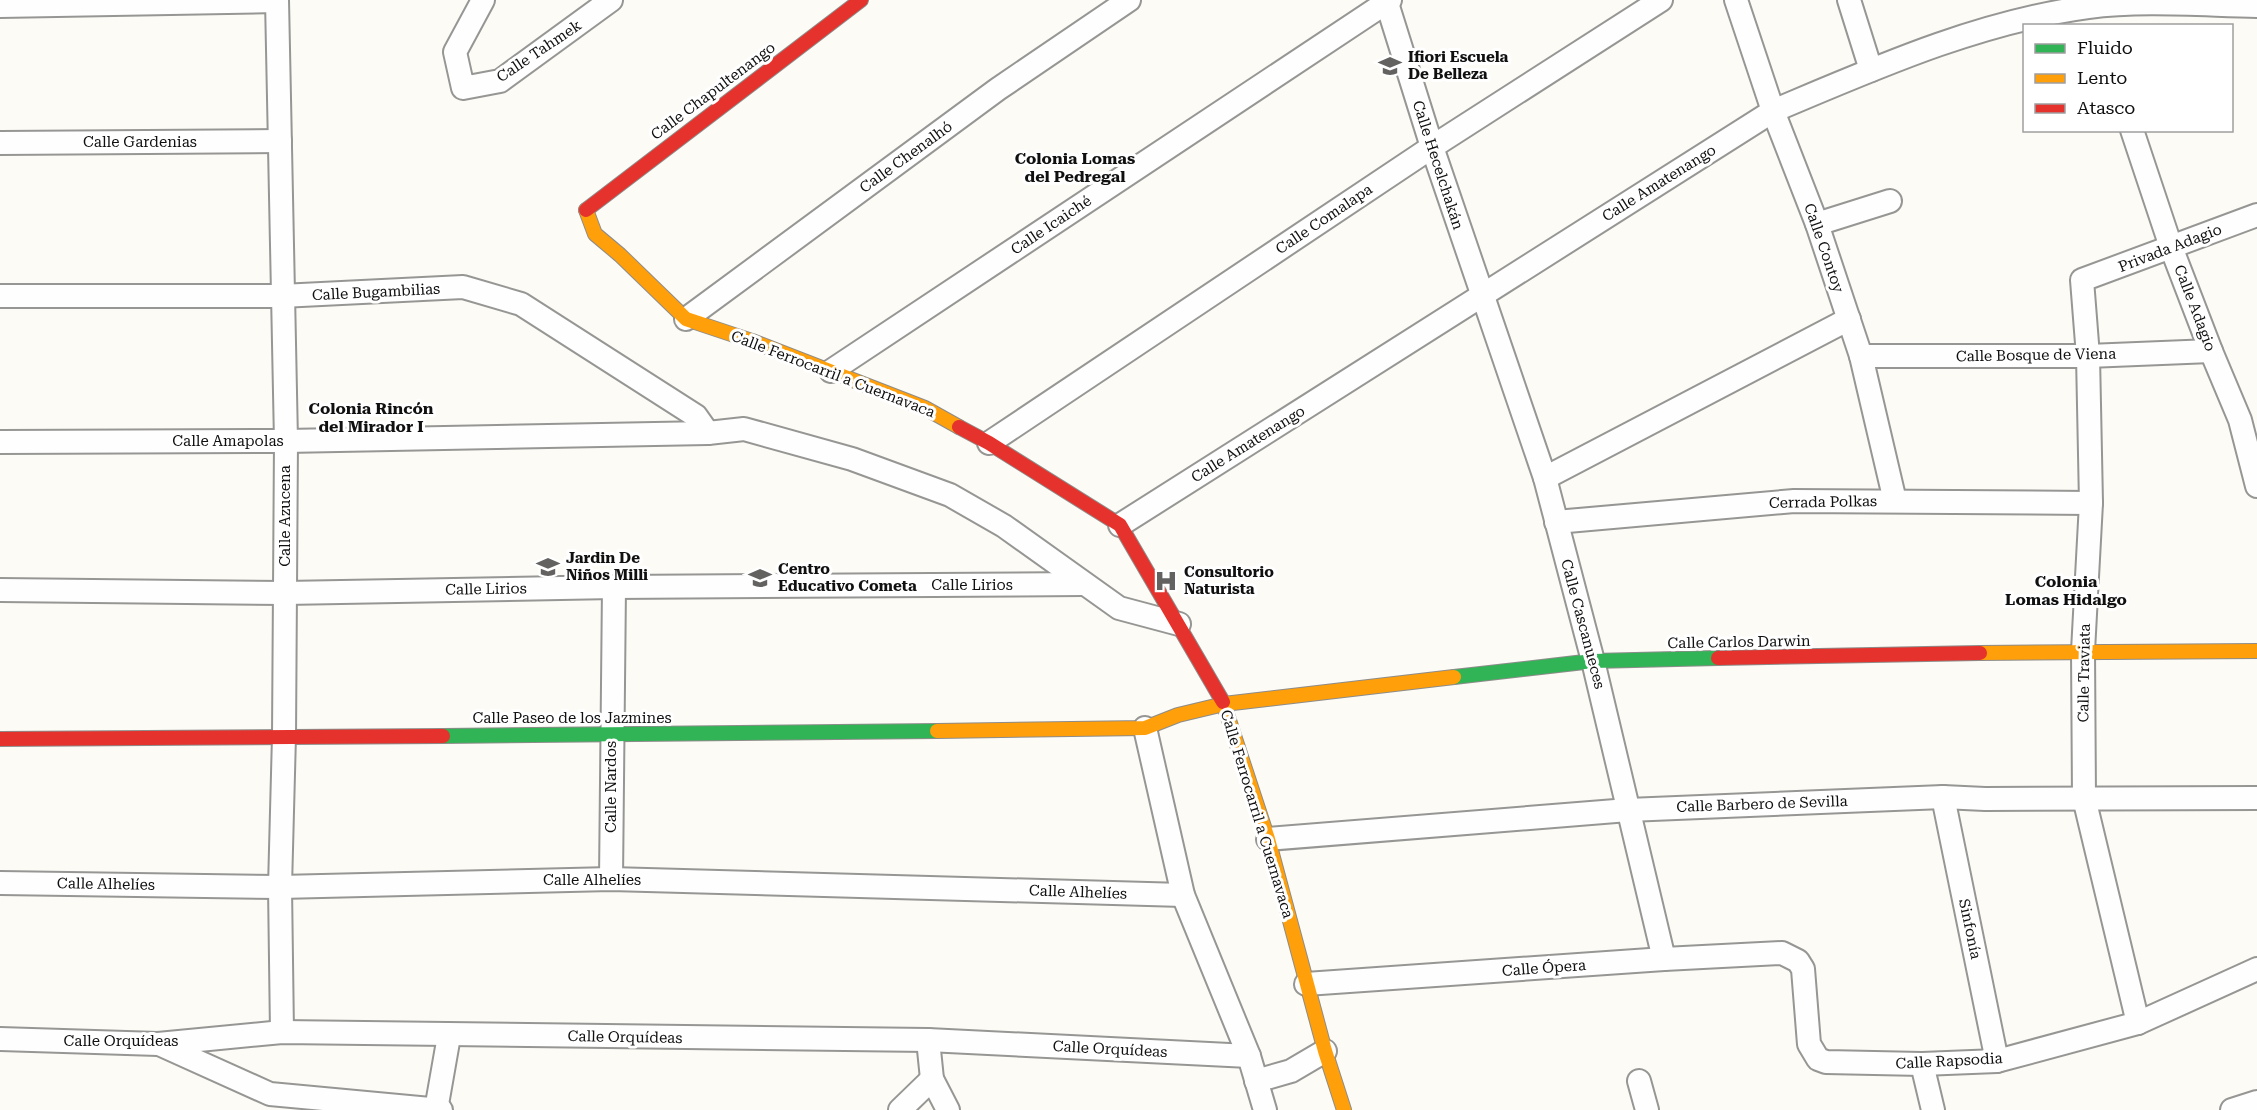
<svg xmlns="http://www.w3.org/2000/svg" width="2257" height="1110" viewBox="0 0 2257 1110" font-family="'Roboto Serif',serif">
  <style>
    .lines { fill: none; stroke-linecap: round; stroke-linejoin: round }
    .street-casing { stroke: #969694; stroke-width: 26 }
    .fast-casing { stroke: #8d8c8a; stroke-width: 16 }
    .slow-casing { stroke: #8d8c8a; stroke-width: 16 }
    .jam-casing { stroke: #8d8c8a; stroke-width: 16 }
    .street { stroke: #fffefe; stroke-width: 22 }
    .fast { stroke: #30b455; stroke-width: 14 }
    .slow { stroke: #ff9f0a; stroke-width: 14 }
    .jam { stroke: #e5322d; stroke-width: 14 }
    .labels { text-anchor: middle; dominant-baseline: central; stroke-width: 6; stroke-linejoin: round; paint-order: stroke }
    .street-label { font-size: 15px; fill: #101010; stroke: #fff }
    .poi-label { font-size: 15px; font-weight: bold; fill: #101010; stroke: #fff; text-anchor: start }
    .neighbourhood-label { font-size: 16px; font-weight: bold; fill: #101010; stroke: #fff }
  </style>
  <rect width="100%" height="100%" fill="#fcfbf6"/>
  <g class="lines">
    <!-- street casing -->
    <g class="street-casing">
      <g id="street">
        <polyline points="277,0 286,441 284,736 280,887 282,1032"/>
        <polyline points="483,0 455,52 463,88 500,81 611,0"/>
        <polyline points="1386,0 1432,147 1545,478 1593,661 1664,959"/>
        <polyline points="1736,0 1773,111 1817,224 1861,356 1895,501"/>
        <polyline points="1849,0 1871,70"/>
        <polyline points="0,6 277,1"/>
        <polyline points="2132,130 2171,247 2211,351 2240,420 2257,486"/>
        <polyline points="0,143 280,141"/>
        <polyline points="1817,224 1890,201"/>
        <polyline points="0,296 281,296 463,287 521,304 696,416 708,433"/>
        <polyline points="686,319 998,89 1129,0"/>
        <polyline points="1861,356 2088,356 2211,351"/>
        <polyline points="831,371 1390,0"/>
        <polyline points="0,442 286,441 708,433 744,429 852,459 950,495 1004,526 1119,608 1179,624"/>
        <polyline points="989,443 1432,147 1661,0"/>
        <polyline points="1545,478 1849,319"/>
        <polyline points="1556,522 1794,501 2091,503"/>
        <path d="M1120,525l653,-414c102,-43 205,-89 315,-104 55,-7 114,-2 169,-1"/>
        <polyline points="0,590 285,593 614,587 1084,584"/>
        <polyline points="1145,728 1183,895 1249,1056 1265,1110"/>
        <polyline points="1943,797 1997,1061"/>
        <polyline points="1268,839 1628,810 1943,797 1985,799 2257,798"/>
        <polyline points="611,879 614,587"/>
        <polyline points="0,883 280,887 611,879 1183,895"/>
        <polyline points="1306,984 1664,959 1782,953 1798,961 1803,969 1809,1044 1818,1059 1826,1062 1922,1064 1997,1061 2138,1023 2257,969"/>
        <polyline points="2138,1023 2084,798 2083,651 2091,503 2088,356 2082,280 2257,215"/>
        <polyline points="0,1039 158,1044 282,1032 928,1040 1249,1056"/>
        <polyline points="928,1040 932,1079 948,1110"/>
        <polyline points="159,1044 270,1094 441,1110"/>
        <polyline points="1922,1064 1933,1110"/>
        <polyline points="1256,1081 1291,1071 1325,1051"/>
        <polyline points="1639,1081 1647,1110"/>
        <polyline points="436,1110 449,1036"/>
        <polyline points="900,1110 932,1079"/>
        <polyline points="2232,1110 2257,1102"/>
      </g>
    </g>
    <!-- fast casing -->
    <g class="fast-casing">
      <g id="fast">
        <polyline points="1454,677 1593,661 1718,658"/>
        <polyline points="443,736 937,731"/>
      </g>
    </g>
    <!-- slow casing -->
    <g class="slow-casing">
      <g id="slow">
        <polyline points="586,210 595,234 620,255 686,319 752,341 925,408 959,427"/>
        <polyline points="1980,653 2257,651"/>
        <polyline points="1223,702 1268,839 1325,1051 1344,1110"/>
        <polyline points="937,731 1145,728 1178,715 1224,704 1454,677"/>
      </g>
    </g>
    <!-- jam casing -->
    <g class="jam-casing">
      <g id="jam">
        <polyline points="586,210 861,0"/>
        <polyline points="959,427 989,443 1120,525 1223,702"/>
        <polyline points="1718,658 1980,653"/>
        <polyline points="0,739 443,736"/>
      </g>
    </g>
    <!-- street -->
    <use href="#street" class="street"/>
    <!-- fast -->
    <use href="#fast" class="fast"/>
    <!-- slow -->
    <use href="#slow" class="slow"/>
    <!-- jam -->
    <use href="#jam" class="jam"/>
  </g>
  <!-- icons -->
  <defs>
    <g id="university-bare" transform="scale(1.8)"><path d="M0-5L7-2L0 1L-7-2ZM-4 1L0 2.5L4 1V4Q0 6-4 4Z" fill="#636260" stroke="#fff" stroke-width="2.5" paint-order="stroke"/></g>
    <g id="school-bare" transform="scale(1.8)"><path d="M0-5L7-2L0 1L-7-2ZM-4 1L0 2.5L4 1V4Q0 6-4 4Z" fill="#636260" stroke="#fff" stroke-width="2.5" paint-order="stroke"/></g>
    <g id="hospital-bare" transform="scale(1.8)"><path d="M-5-5h3v3.5h4V-5h3V5h-3V1.5h-4V5h-3Z" fill="#636260" stroke="#fff" stroke-width="2.5" paint-order="stroke"/></g>
  </defs>
  <g fill-rule="evenodd">
    <use href="#university-bare" x="1390" y="66"/>
    <use href="#school-bare" x="548" y="567"/>
    <use href="#school-bare" x="760" y="578"/>
    <use href="#hospital-bare" x="1166" y="581"/>
  </g>
  <g class="labels">
    <!-- street labels -->
    <g class="street-label">
      <text transform="translate(539 51) rotate(-34)">Calle Tahmek</text>
      <text transform="translate(713 91) rotate(-37)">Calle Chapultenango</text>
      <text x="140" y="142">Calle Gardenias</text>
      <text transform="translate(906 157) rotate(-36)">Calle Chenalhó</text>
      <text transform="translate(1438 165) rotate(72)">Calle Hecelchakán</text>
      <text transform="translate(1659 183) rotate(-32)">Calle Amatenango</text>
      <text transform="translate(1324 219) rotate(-34)">Calle Comalapa</text>
      <text transform="translate(1051 225) rotate(-34)">Calle Icaiché</text>
      <text transform="translate(1824 248) rotate(71)">Calle Contoy</text>
      <text transform="translate(2170 248) rotate(-21)">Privada Adagio</text>
      <text transform="translate(376 292) rotate(-3)">Calle Bugambilias</text>
      <text transform="translate(2195 308) rotate(69)">Calle Adagio</text>
      <text transform="translate(2036 355) rotate(-1)">Calle Bosque de Viena</text>
      <text transform="translate(833 374) rotate(21)">Calle Ferrocarril a Cuernavaca</text>
      <text x="228" y="441">Calle Amapolas</text>
      <text transform="translate(1248 444) rotate(-32)">Calle Amatenango</text>
      <text transform="translate(1823 502) rotate(-1)">Cerrada Polkas</text>
      <text transform="translate(285 516) rotate(-90)">Calle Azucena</text>
      <text x="972" y="585">Calle Lirios</text>
      <text transform="translate(486 589) rotate(-1)">Calle Lirios</text>
      <text transform="translate(1583 624) rotate(75)">Calle Cascanueces</text>
      <text transform="translate(1739 642) rotate(-1)">Calle Carlos Darwin</text>
      <text transform="translate(2084 673) rotate(-89)">Calle Traviata</text>
      <text x="572" y="718">Calle Paseo de los Jazmines</text>
      <text transform="translate(611 787) rotate(-90)">Calle Nardos</text>
      <text transform="translate(1762 804) rotate(-2)">Calle Barbero de Sevilla</text>
      <text transform="translate(1257 814) rotate(73)">Calle Ferrocarril a Cuernavaca</text>
      <text x="592" y="880">Calle Alhelíes</text>
      <text transform="translate(106 884) rotate(1)">Calle Alhelíes</text>
      <text transform="translate(1078 892) rotate(2)">Calle Alhelíes</text>
      <text transform="translate(1970 929) rotate(78)">Sinfonía</text>
      <text transform="translate(1544 968) rotate(-4)">Calle Ópera</text>
      <text transform="translate(625 1037) rotate(1)">Calle Orquídeas</text>
      <text x="121" y="1041">Calle Orquídeas</text>
      <text transform="translate(1110 1049) rotate(3)">Calle Orquídeas</text>
      <text transform="translate(1949 1061) rotate(-3)">Calle Rapsodia</text>
    </g>
    <!-- poi labels -->
    <g class="poi-label">
      <text x="1408" y="57">Ifiori Escuela<tspan x="1408" dy="17">De Belleza</tspan></text>
      <text x="566" y="558">Jardin De<tspan x="566" dy="17">Niños Milli</tspan></text>
      <text x="778" y="569">Centro<tspan x="778" dy="17">Educativo Cometa</tspan></text>
      <text x="1184" y="572">Consultorio<tspan x="1184" dy="17">Naturista</tspan></text>
    </g>
    <!-- neighbourhood labels -->
    <g class="neighbourhood-label">
      <text x="1075" y="158">Colonia Lomas<tspan x="1075" dy="18">del Pedregal</tspan></text>
      <text x="371" y="408">Colonia Rincón<tspan x="371" dy="18">del Mirador I</tspan></text>
      <text x="2066" y="581">Colonia<tspan x="2066" dy="18">Lomas Hidalgo</tspan></text>
    </g>
  </g>
  <!-- legend -->
  <rect x="2023" y="24" width="210" height="108" fill="#ffffff" stroke="#9f9f9f" stroke-width="1.5"/>
  <rect x="2035" y="44" width="30" height="9" fill="#30b455" stroke="#9f9f9f" stroke-width="1.5"/>
  <text x="2077" y="54" font-size="18" fill="#101010">Fluido</text>
  <rect x="2035" y="74" width="30" height="9" fill="#ff9f0a" stroke="#9f9f9f" stroke-width="1.5"/>
  <text x="2077" y="84" font-size="18" fill="#101010">Lento</text>
  <rect x="2035" y="104" width="30" height="9" fill="#e5322d" stroke="#9f9f9f" stroke-width="1.5"/>
  <text x="2077" y="114" font-size="18" fill="#101010">Atasco</text>
</svg>
